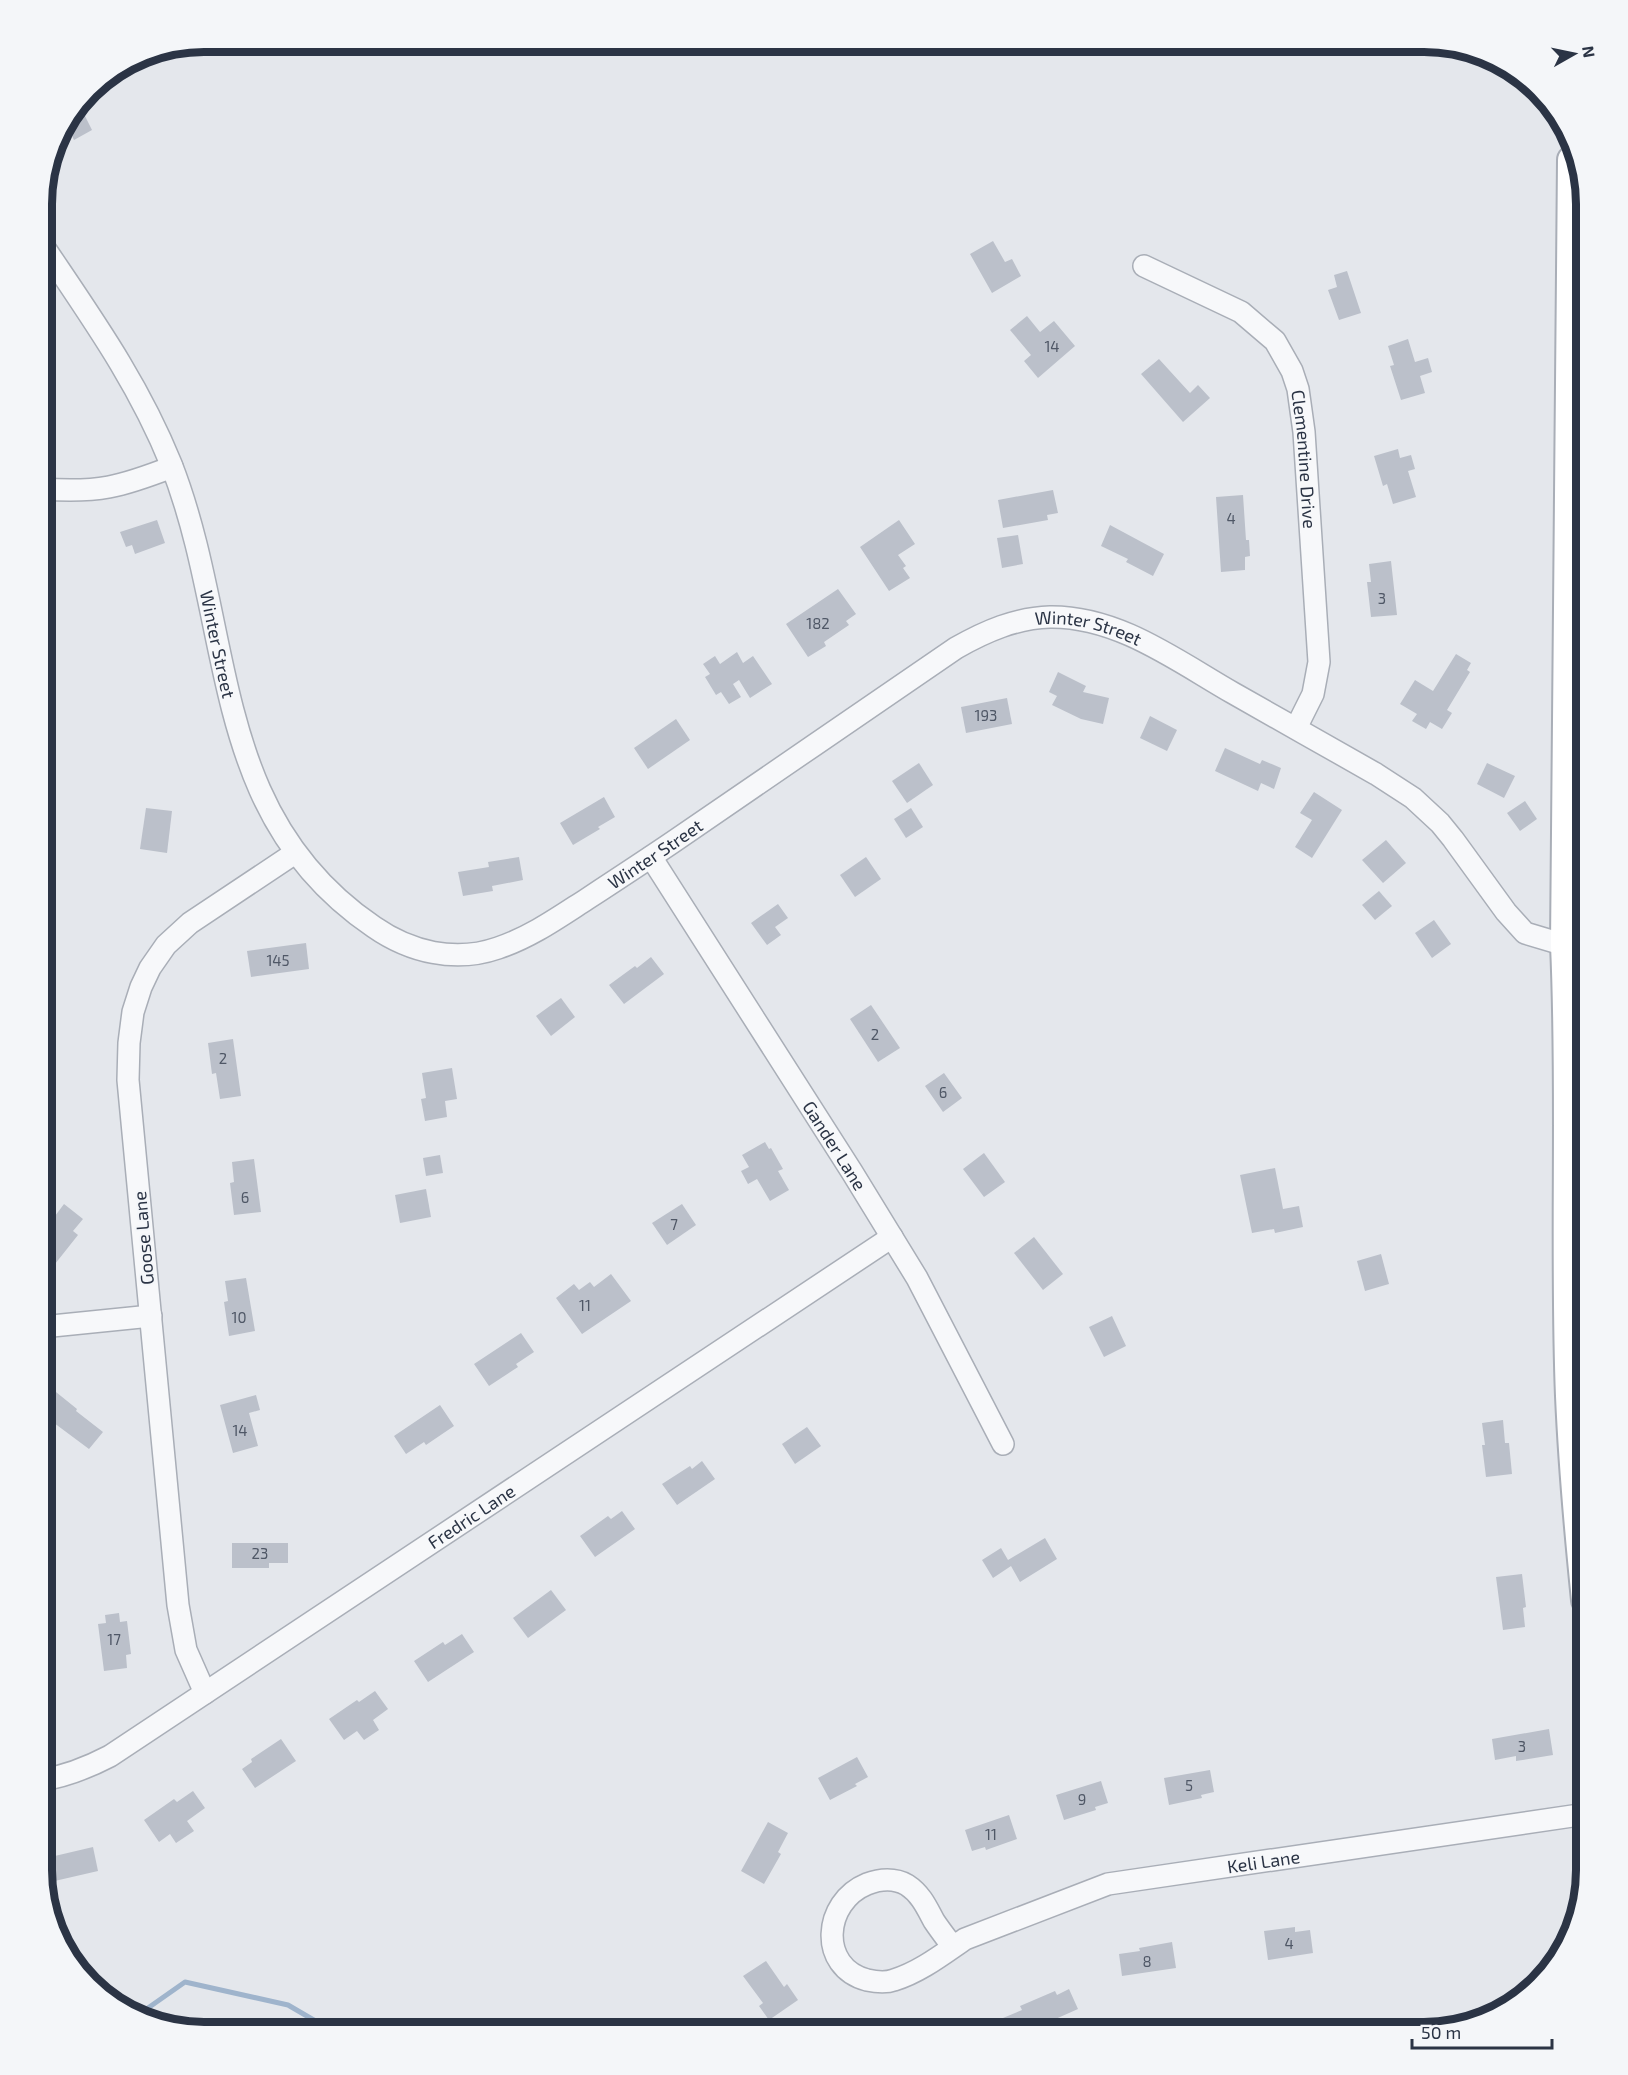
<svg xmlns="http://www.w3.org/2000/svg" width="1628" height="2075" viewBox="0 0 1628 2075" font-family="'Exo 2',sans-serif">
  <style>
    .lines { fill: none; stroke-linecap: round; stroke-linejoin: round }
    .stream { stroke: #9fb4cc; stroke-width: 5 }
    .building { fill: #bbc0ca }
    .street-casing { stroke: #a9aeb7; stroke-width: 24 }
    .secondary-casing { stroke: #a9aeb7; stroke-width: 32 }
    .street { stroke: #f7f8fa; stroke-width: 21 }
    .secondary { stroke: #fff; stroke-width: 28 }
    .labels { text-anchor: middle; dominant-baseline: central; stroke-width: 4.5; stroke-linejoin: round; paint-order: stroke }
    .number-label { font-size: 15px; fill: #4f5766 }
    .street-label { font-size: 18px; fill: #2b3445; stroke: #f4f6f9 }
    .rim { fill: none; stroke: #2b3445; stroke-width: 8 }
  </style>
  <rect width="100%" height="100%" fill="#e4e7ec"/>
  <g class="lines">
    <!-- stream -->
    <g class="stream">
      <polyline points="42,1690 43,1747"/>
      <polyline points="138,2015 185,1982 288,2005 336,2033"/>
      <polyline points="591,2033 600,2024 618,2033"/>
    </g>
  </g>
  <!-- building -->
  <g class="building">
    <polygon points="80,106 92,130 74,140 66,124"/>
    <polygon points="993,241 1005,262 1012,259 1021,276 992,293 970,254"/>
    <polygon points="1347,271 1361,313 1339,320 1328,290 1337,287 1334,275"/>
    <polygon points="1027,316 1040,332 1054,321 1075,346 1038,378 1024,361 1031,355 1010,330"/>
    <polygon points="1408,339 1415,362 1428,358 1432,372 1420,376 1425,393 1401,400 1390,366 1394,365 1388,346"/>
    <polygon points="1159,359 1190,393 1198,385 1210,398 1183,422 1141,374"/>
    <polygon points="1398,449 1400,458 1411,455 1415,469 1408,471 1416,497 1393,504 1387,484 1383,486 1374,456"/>
    <polygon points="1053,490 1058,513 1047,515 1048,520 1003,528 998,500"/>
    <polygon points="1243,495 1246,540 1249,540 1250,556 1245,557 1245,570 1221,572 1216,497"/>
    <polygon points="157,520 165,543 135,554 132,545 126,547 120,532"/>
    <polygon points="899,520 915,544 898,555 906,566 903,568 910,578 889,591 860,547"/>
    <polygon points="1110,525 1164,554 1153,576 1126,562 1128,559 1101,546"/>
    <polygon points="1018,535 1023,564 1002,568 997,538"/>
    <polygon points="1391,561 1397,615 1371,617 1367,582 1371,582 1369,564"/>
    <polygon points="838,589 856,614 846,621 849,625 824,642 826,646 808,657 786,624"/>
    <polygon points="737,652 743,663 753,656 772,684 750,698 739,680 733,684 741,697 729,704 721,692 716,695 705,677 710,674 703,664 715,656 720,664"/>
    <polygon points="1456,654 1471,663 1467,670 1470,672 1447,710 1452,713 1442,729 1430,722 1426,729 1412,721 1417,714 1400,704 1415,680 1433,691"/>
    <polygon points="1058,672 1086,686 1083,692 1109,698 1103,724 1081,719 1052,705 1057,696 1049,692"/>
    <polygon points="1007,698 1012,724 966,733 961,707"/>
    <polygon points="1150,716 1177,730 1167,751 1140,738"/>
    <polygon points="676,719 690,740 648,769 634,748"/>
    <polygon points="1225,748 1260,764 1262,760 1281,768 1274,789 1261,783 1258,791 1215,771"/>
    <polygon points="919,763 933,785 907,803 892,781"/>
    <polygon points="1487,763 1515,776 1504,798 1477,784"/>
    <polygon points="1314,792 1342,810 1312,858 1295,847 1312,820 1300,813"/>
    <polygon points="604,797 615,817 598,827 600,829 573,845 560,823"/>
    <polygon points="1525,801 1537,819 1520,831 1507,813"/>
    <polygon points="146,808 172,811 167,853 140,849"/>
    <polygon points="911,808 923,827 906,838 894,819"/>
    <polygon points="1386,840 1406,863 1383,883 1362,860"/>
    <polygon points="519,857 523,880 492,886 493,891 463,896 458,872 489,867 488,862"/>
    <polygon points="866,857 881,879 855,897 840,875"/>
    <polygon points="1379,891 1392,906 1375,920 1362,905"/>
    <polygon points="778,904 788,918 775,927 781,935 767,945 751,923"/>
    <polygon points="1434,920 1451,944 1432,958 1415,933"/>
    <polygon points="306,943 309,969 251,977 247,951"/>
    <polygon points="651,957 664,974 624,1004 609,985 635,966 637,968"/>
    <polygon points="561,998 575,1017 551,1036 536,1016"/>
    <polygon points="871,1005 900,1048 878,1062 850,1019"/>
    <polygon points="233,1039 241,1096 220,1099 216,1073 212,1074 208,1043"/>
    <polygon points="452,1068 457,1099 445,1101 447,1117 425,1121 421,1099 426,1098 422,1073"/>
    <polygon points="944,1073 962,1098 943,1112 925,1086"/>
    <polygon points="765,1142 769,1149 771,1148 783,1169 778,1171 789,1190 770,1201 757,1179 748,1184 741,1171 749,1167 742,1155"/>
    <polygon points="984,1153 1005,1182 984,1197 963,1169"/>
    <polygon points="440,1155 443,1173 426,1176 423,1158"/>
    <polygon points="254,1159 261,1212 234,1215 230,1183 234,1182 232,1162"/>
    <polygon points="1275,1168 1283,1209 1299,1206 1303,1227 1275,1233 1274,1229 1252,1233 1240,1175"/>
    <polygon points="426,1189 431,1217 400,1223 395,1195"/>
    <polygon points="64,1204 83,1219 73,1231 78,1235 55,1264 42,1253 42,1205 55,1216"/>
    <polygon points="682,1204 696,1225 667,1245 652,1223"/>
    <polygon points="1034,1237 1063,1274 1043,1290 1014,1253"/>
    <polygon points="1381,1254 1389,1284 1365,1291 1357,1261"/>
    <polygon points="611,1274 631,1301 582,1334 556,1298 574,1284 579,1290 590,1282 594,1287"/>
    <polygon points="246,1278 255,1331 229,1336 224,1302 228,1301 225,1281"/>
    <polygon points="1112,1316 1126,1346 1104,1357 1089,1327"/>
    <polygon points="521,1333 534,1352 516,1364 518,1367 489,1386 474,1364"/>
    <polygon points="51,1388 77,1409 76,1411 103,1432 89,1449 42,1414 42,1399"/>
    <polygon points="256,1395 260,1410 249,1413 258,1446 233,1453 220,1405"/>
    <polygon points="440,1405 454,1426 426,1445 424,1442 406,1454 394,1436"/>
    <polygon points="1503,1420 1505,1443 1509,1443 1512,1474 1486,1477 1482,1445 1485,1445 1482,1423"/>
    <polygon points="807,1427 821,1446 795,1464 782,1444"/>
    <polygon points="702,1461 715,1479 677,1505 662,1484 690,1466 692,1469"/>
    <polygon points="622,1511 635,1529 595,1557 580,1536 608,1516 611,1519"/>
    <polygon points="1045,1538 1057,1559 1020,1582 1011,1566 993,1578 982,1560 1001,1548 1008,1560"/>
    <polygon points="232,1543 288,1543 288,1563 269,1563 269,1568 232,1568"/>
    <polygon points="1522,1574 1526,1607 1523,1608 1525,1627 1503,1630 1496,1577"/>
    <polygon points="551,1590 566,1610 528,1638 513,1618"/>
    <polygon points="119,1613 120,1622 127,1621 131,1654 126,1655 127,1668 104,1671 98,1624 106,1623 105,1615"/>
    <polygon points="462,1634 474,1652 428,1682 414,1661 443,1642 445,1645"/>
    <polygon points="375,1691 388,1709 373,1720 379,1730 364,1740 357,1731 344,1740 329,1719 357,1700 359,1702"/>
    <polygon points="1549,1729 1553,1755 1516,1761 1516,1756 1495,1760 1492,1739"/>
    <polygon points="281,1739 296,1761 255,1788 242,1769 252,1762 251,1759"/>
    <polygon points="857,1757 868,1777 855,1784 857,1786 830,1800 818,1778"/>
    <polygon points="1210,1770 1214,1792 1201,1795 1202,1798 1169,1805 1164,1778"/>
    <polygon points="1101,1781 1108,1803 1095,1807 1096,1810 1064,1820 1056,1795"/>
    <polygon points="193,1791 205,1808 187,1821 194,1831 176,1843 170,1834 159,1842 144,1820 174,1799 177,1802"/>
    <polygon points="1009,1815 1017,1839 986,1850 985,1847 972,1851 965,1830"/>
    <polygon points="768,1822 788,1833 778,1852 781,1854 764,1884 741,1871"/>
    <polygon points="93,1847 98,1871 46,1883 42,1870 42,1859"/>
    <polygon points="1295,1927 1295,1932 1310,1930 1313,1953 1268,1960 1264,1931"/>
    <polygon points="1172,1942 1176,1968 1122,1976 1119,1954 1140,1951 1139,1948"/>
    <polygon points="766,1961 784,1987 787,1984 798,2000 769,2020 759,2006 763,2003 743,1976"/>
    <polygon points="1069,1989 1078,2009 1024,2033 1010,2033 1003,2018 1022,2010 1020,2006 1055,1991 1057,1995"/>
  </g>
  <g class="lines">
    <!-- street casing -->
    <g class="street-casing">
      <g id="street">
        <path id="s1" d="M42,244c49,73 96,138 129,220 65,166 36,350 203,463 36,25 81,36 124,21 33,-11 61,-31 89,-49 29,-19 58,-38 86,-57 94,-65 189,-129 283,-194 30,-17 60,-30 94,-31 68,-1 127,44 183,76 48,27 95,54 143,81l37,24 27,25 13,16 53,73 19,21 40,12"/>
        <path id="s2" d="M1144,266l97,46 34,29 17,30 6,18 6,43 15,230 -6,32 -17,34"/>
        <path d="M42,489c57,4 78,-2 130,-22"/>
        <path id="s3" d="M651,857l201,315 65,106 86,166"/>
        <polyline points="1568,1007 1586,1008"/>
        <polyline points="42,1327 151,1316"/>
        <polyline points="205,1693 186,1650 178,1605 128,1080 129,1043 133,1012 141,987 150,968 166,945 190,923 295,853"/>
        <path id="s4" d="M42,1780c25,-4 45,-12 68,-24l782,-519"/>
        <path id="s5" d="M953,1947c-6,-8 -13,-17 -19,-26 -7,-13 -13,-27 -27,-36 -12,-7 -27,-6 -40,-1 -44,18 -49,83 0,96 9,2 19,3 27,0 26,-8 49,-26 71,-41l143,-55 478,-70"/>
      </g>
    </g>
    <!-- secondary casing -->
    <g class="secondary-casing">
      <path id="secondary" d="M1572,160l-7,785c7,150 -1,301 5,451 3,68 9,136 16,204"/>
    </g>
    <!-- street -->
    <use href="#street" class="street"/>
    <!-- secondary -->
    <use href="#secondary" class="secondary"/>
  </g>
  <g class="labels">
    <!-- number labels -->
    <g class="number-label">
      <text x="1052" y="346">14</text>
      <text x="1231" y="518">4</text>
      <text x="1382" y="598">3</text>
      <text x="818" y="623">182</text>
      <text x="986" y="715">193</text>
      <text x="278" y="960">145</text>
      <text x="875" y="1034">2</text>
      <text x="223" y="1058">2</text>
      <text x="943" y="1092">6</text>
      <text x="245" y="1197">6</text>
      <text x="674" y="1224">7</text>
      <text x="585" y="1305">11</text>
      <text x="239" y="1317">10</text>
      <text x="240" y="1430">14</text>
      <text x="260" y="1553">23</text>
      <text x="114" y="1639">17</text>
      <text x="1522" y="1746">3</text>
      <text x="1189" y="1785">5</text>
      <text x="1082" y="1799">9</text>
      <text x="991" y="1834">11</text>
      <text x="1289" y="1943">4</text>
      <text x="1147" y="1961">8</text>
    </g>
    <!-- street labels -->
    <g class="street-label">
      <text stroke="none"><textPath href="#s2" startOffset="276">Clementine Drive</textPath></text>
      <text stroke="none"><textPath href="#s1" startOffset="1593">Winter Street</textPath></text>
      <text stroke="none"><textPath href="#s1" startOffset="442">Winter Street</textPath></text>
      <text stroke="none"><textPath href="#s1" startOffset="1089">Winter Street</textPath></text>
      <text stroke="none"><textPath href="#s3" startOffset="342">Gander Lane</textPath></text>
      <text transform="translate(143 1238) rotate(-95)">Goose Lane</text>
      <text stroke="none"><textPath href="#s4" startOffset="506">Fredric Lane</textPath></text>
      <text stroke="none"><textPath href="#s5" startOffset="666">Keli Lane</textPath></text>
    </g>
  </g>
  <!-- crop -->
  <path d="M0 0H1628V2075H0ZM204 52H1424A152 152 0 0 1 1576 204V1870A152 152 0 0 1 1424 2022H204A152 152 0 0 1 52 1870V204A152 152 0 0 1 204 52Z" fill="#f4f6f9" fill-rule="evenodd"/>
  <path class="rim" d="M204 52H1424A152 152 0 0 1 1576 204V1870A152 152 0 0 1 1424 2022H204A152 152 0 0 1 52 1870V204A152 152 0 0 1 204 52Z"/>
  <!-- north arrow -->
  <g transform="translate(1574 54) rotate(81)" stroke="#f4f6f9" stroke-width="4.5" paint-order="stroke">
  <path d="M0-4.5L10 22L0 15L-10 22Z" fill="#2b3445"/>
  <text y="-9" font-size="16" font-weight="bold" text-anchor="middle" fill="#2b3445">N</text>
  </g>
  <!-- scale -->
  <path d="M1412 2039v9h140v-9" fill="none" stroke="#2b3445" stroke-width="3"/>
  <text x="1421" y="2039" font-size="18" fill="#2b3445" stroke="#f4f6f9" stroke-width="4.5" paint-order="stroke">50 m</text>
</svg>
